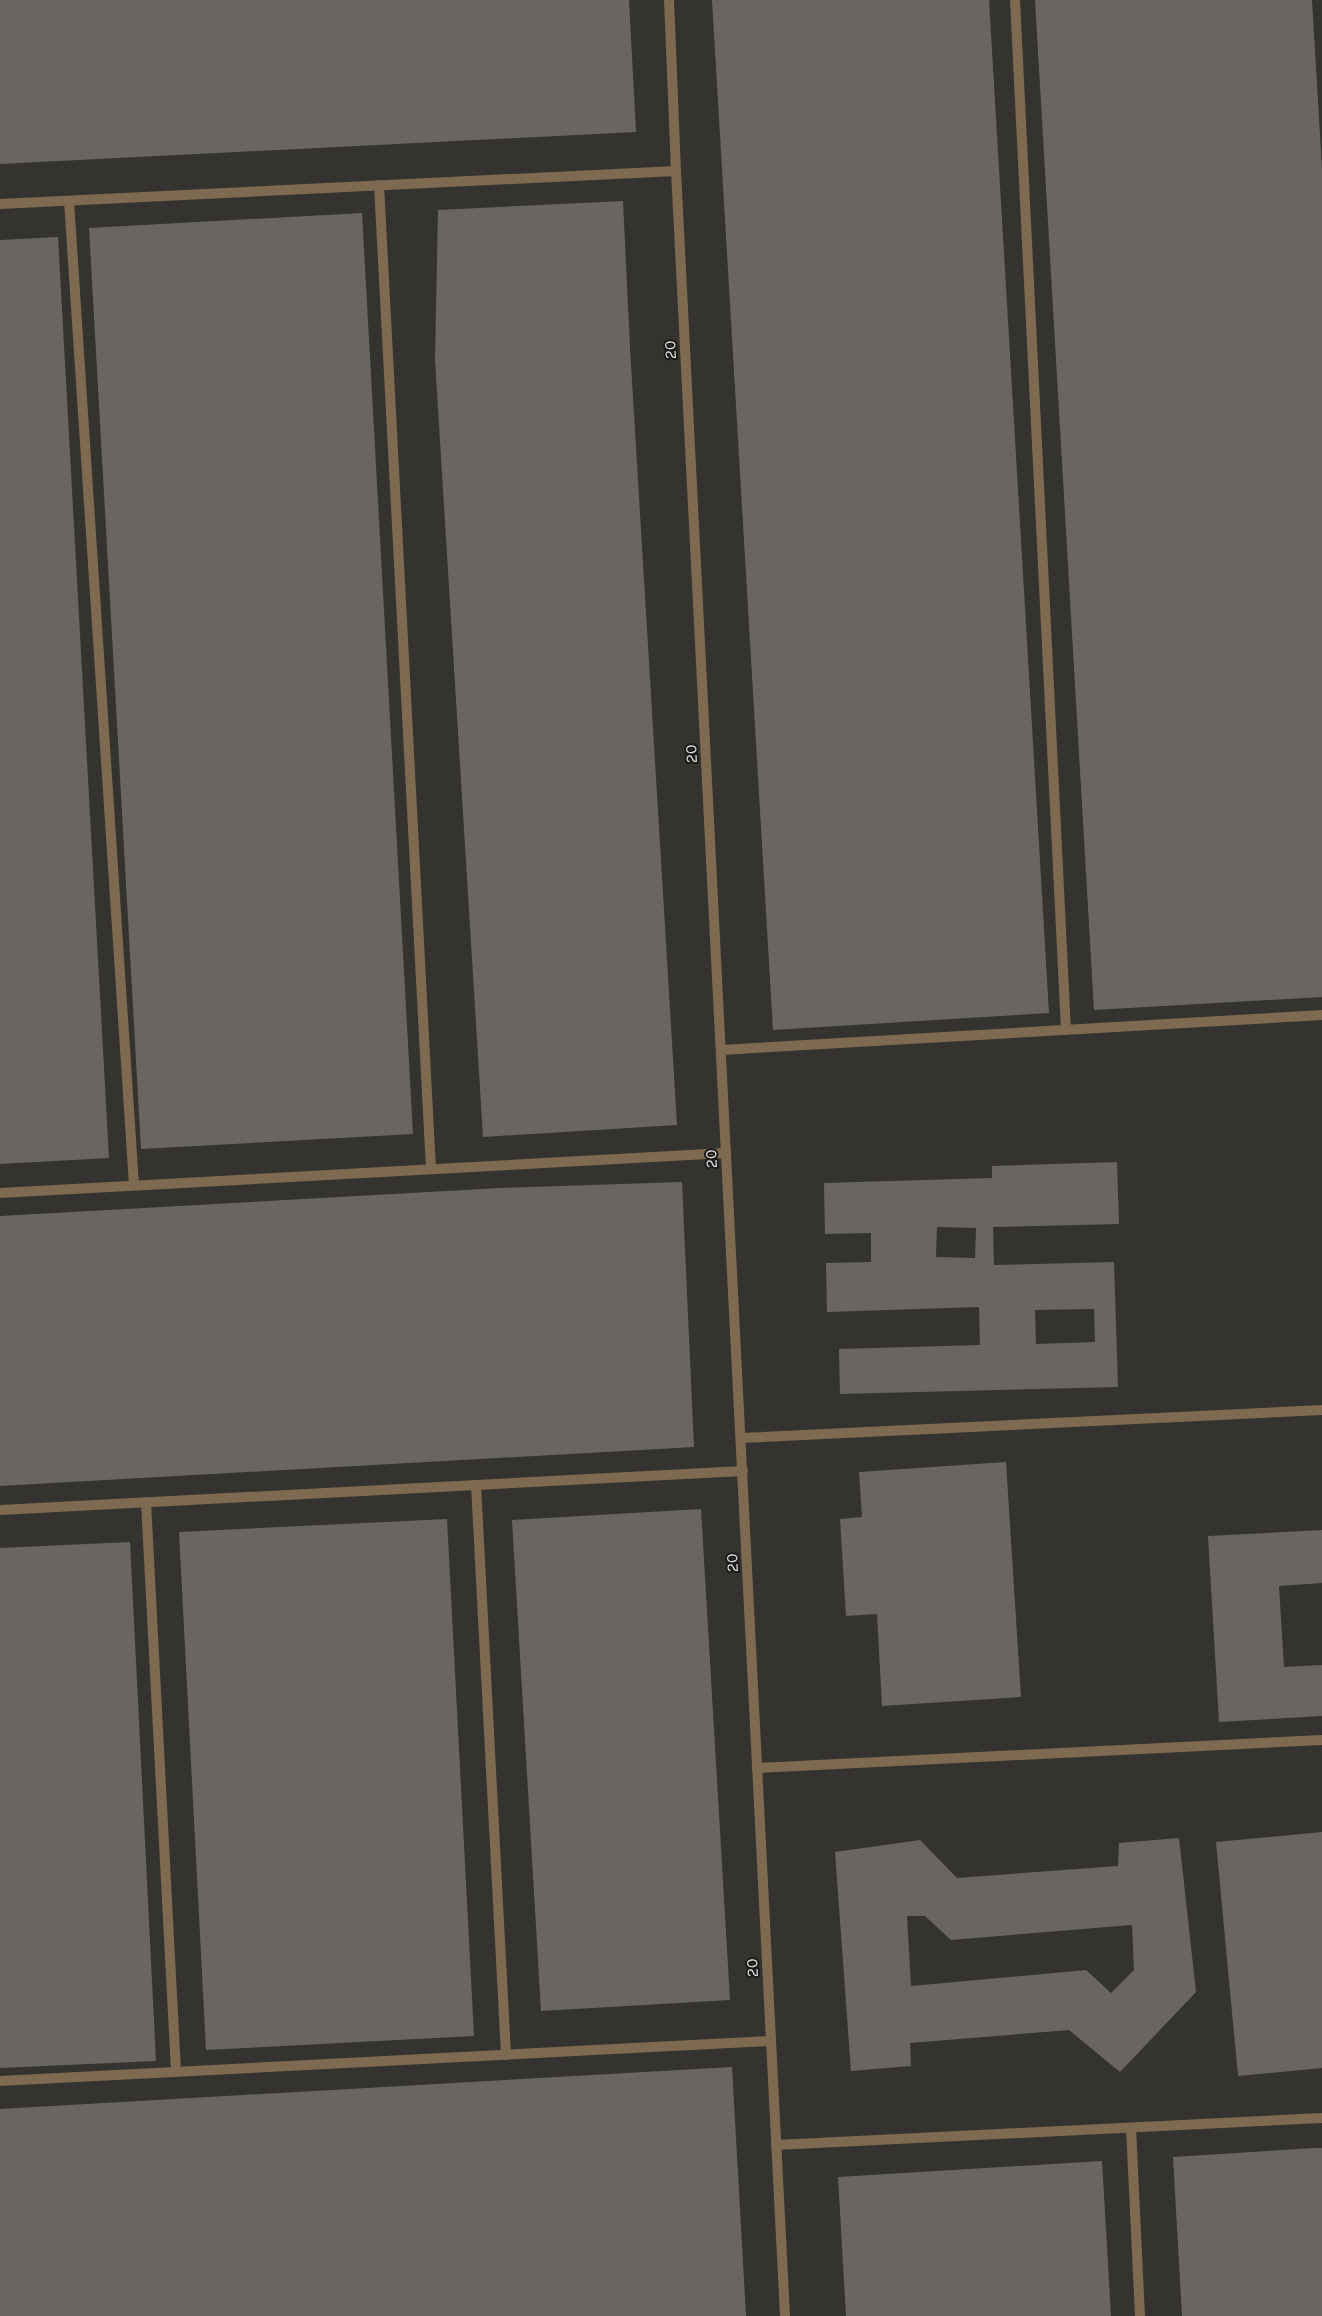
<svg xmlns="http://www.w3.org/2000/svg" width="1322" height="2316" viewBox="0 0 1322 2316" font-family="Karla,sans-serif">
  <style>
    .building { fill: #696662; fill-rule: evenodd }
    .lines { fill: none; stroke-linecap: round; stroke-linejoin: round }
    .minor { stroke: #7d6a50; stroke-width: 10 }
    .labels { text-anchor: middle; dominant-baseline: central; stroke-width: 4; stroke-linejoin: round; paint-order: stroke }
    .street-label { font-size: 16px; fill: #e0dedc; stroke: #1c1b19 }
  </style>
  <rect width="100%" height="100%" fill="#35332f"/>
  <!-- building -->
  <g class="building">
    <polygon points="0,0 629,0 636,132 0,164"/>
    <polygon points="712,0 989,0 1049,1013 773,1030"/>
    <polygon points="1035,0 1312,0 1322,169 1322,997 1094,1010"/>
    <polygon points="623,201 630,348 677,1125 483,1137 435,360 438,210"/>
    <polygon points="362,213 413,1134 141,1149 89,228"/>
    <polygon points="58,237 109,1158 0,1164 0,240"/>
    <path d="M1117,1162l2,62 -126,3 1,38 120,-3 4,125 -278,7 -1,-45 141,-4 -1,-38 -152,5 -1,-49 45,-1v-29l-46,1 -1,-51 168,-5v-12zM937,1227l39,1 -1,30 -39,-1zM1094,1309l1,33 -59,2 -1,-34z"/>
    <polygon points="682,1182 694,1447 0,1486 0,1216 500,1188"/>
    <polygon points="1006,1462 1021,1697 882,1706 877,1614 846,1616 840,1519 862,1517 859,1472"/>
    <polygon points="701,1509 730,2000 541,2011 512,1520"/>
    <polygon points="447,1519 474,2036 206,2050 179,1532"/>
    <polygon points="1322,1530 1322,1583 1279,1586 1284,1667 1322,1665 1322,1716 1219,1722 1208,1536"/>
    <polygon points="130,1542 156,2061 0,2068 0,1548"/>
    <polygon points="1322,1832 1322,2068 1238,2076 1216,1842"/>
    <path d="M1179,1838l17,154 -76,80 -51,-42 -159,13 1,23 -60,5 -16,-219 85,-12 37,38 161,-12 1,-23zM907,1916h18l26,24 181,-15 2,45 -23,23 -25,-23 -175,16z"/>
    <polygon points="732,2067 746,2316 0,2316 0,2109"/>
    <polygon points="1314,2148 1322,2148 1322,2316 1182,2316 1173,2157"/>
    <polygon points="1102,2161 1111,2316 846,2316 838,2177"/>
  </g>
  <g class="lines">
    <!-- minor -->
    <g class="minor">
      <polyline points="669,0 676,171 785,2316"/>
      <polyline points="1015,0 1066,1030"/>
      <polyline points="379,185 431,1169"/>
      <polyline points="69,201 134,1185"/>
      <polyline points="0,204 676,171"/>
      <polyline points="721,1050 1322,1015"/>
      <polyline points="0,1193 726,1153"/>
      <polyline points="741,1438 1322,1410"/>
      <polyline points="476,1485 506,2055"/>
      <polyline points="146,1502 176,2071"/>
      <polyline points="0,1510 743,1471"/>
      <polyline points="757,1768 1322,1740"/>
      <polyline points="0,2081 770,2041"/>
      <polyline points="1131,2128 1140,2316"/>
      <polyline points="776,2145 1322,2118"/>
    </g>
  </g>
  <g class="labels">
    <!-- street labels -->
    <g class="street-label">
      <text transform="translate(670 350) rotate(-93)">20</text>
      <text transform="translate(691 754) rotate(-93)">20</text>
      <text transform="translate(711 1159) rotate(-93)">20</text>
      <text transform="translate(732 1563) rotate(-93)">20</text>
      <text transform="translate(752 1968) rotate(-93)">20</text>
    </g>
  </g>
</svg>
